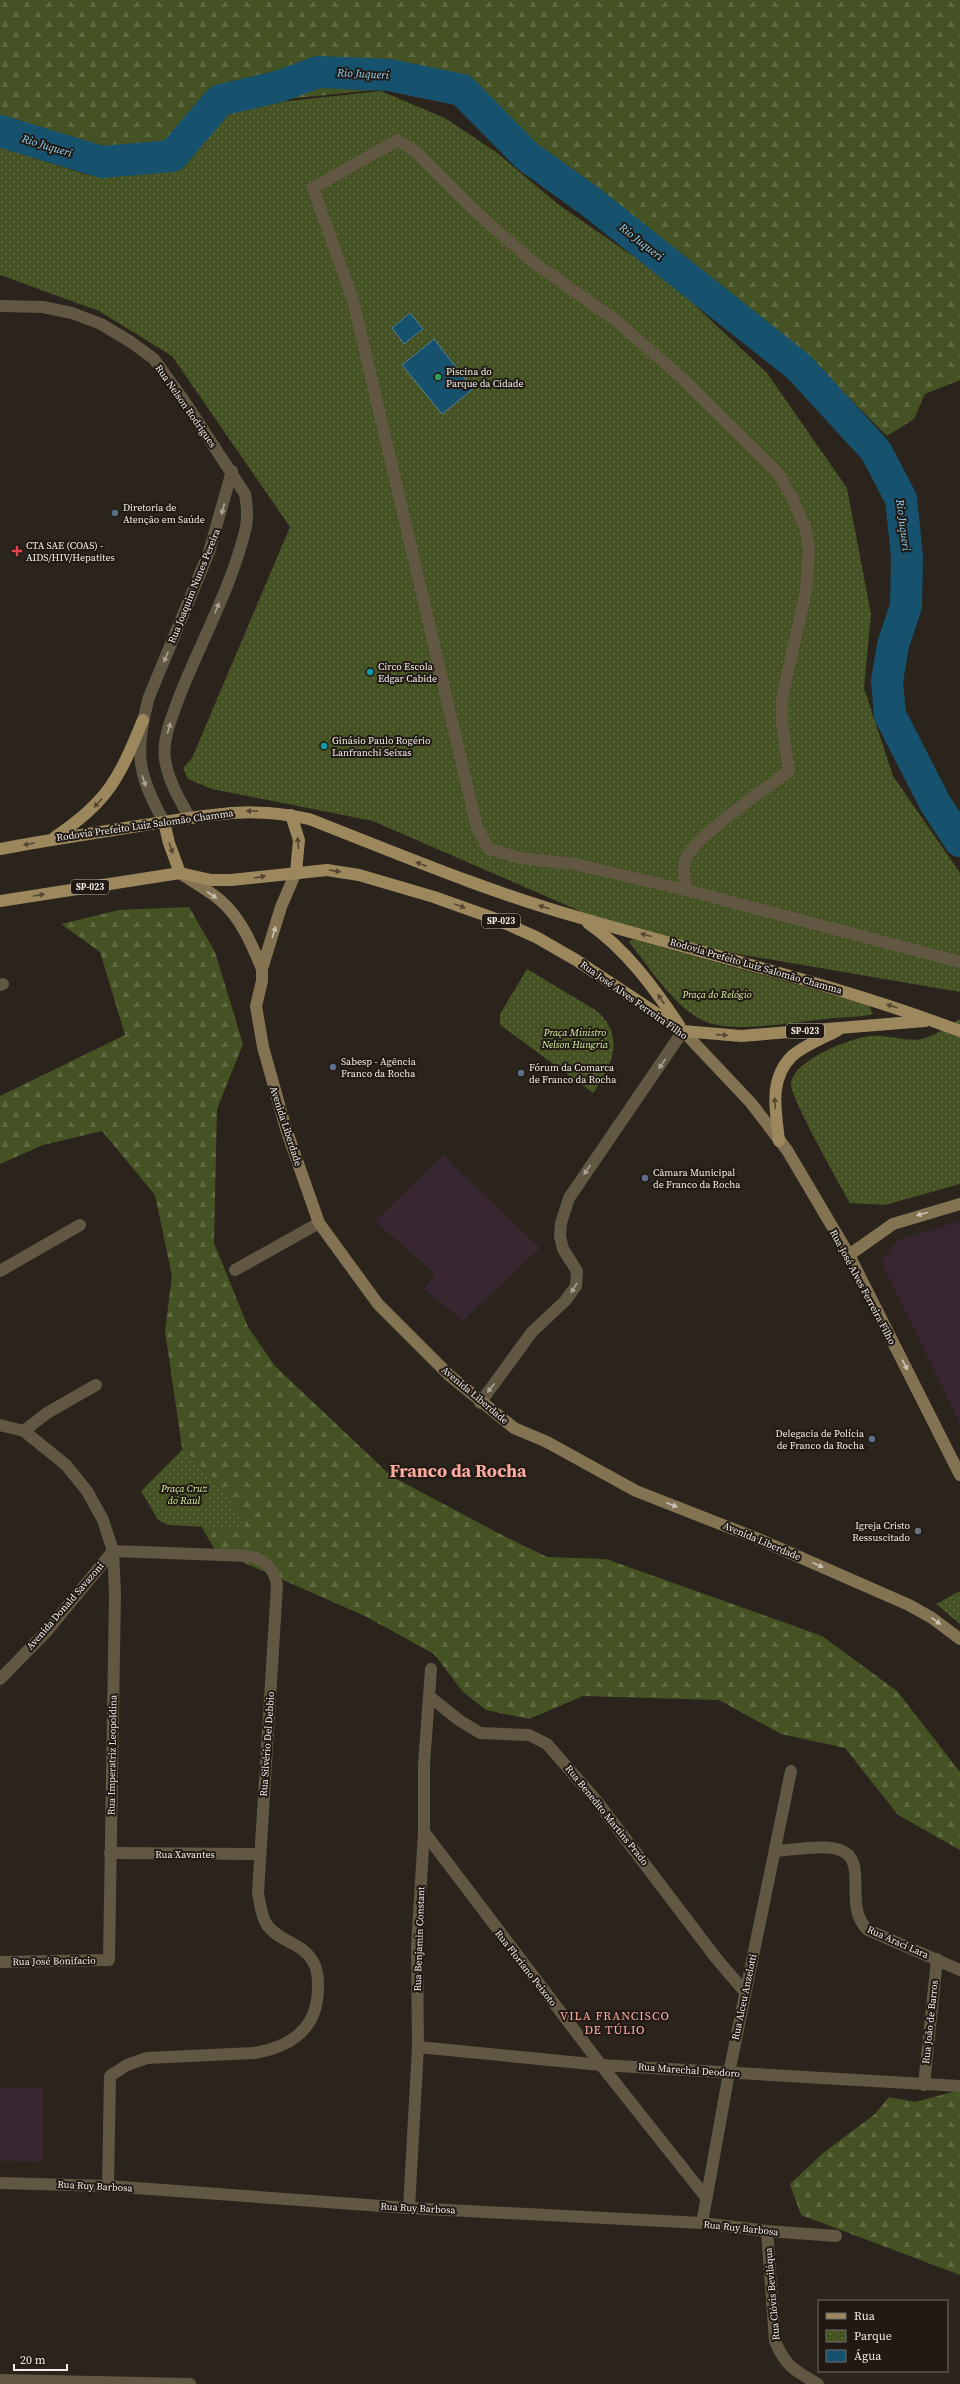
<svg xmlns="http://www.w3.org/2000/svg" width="960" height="2384" viewBox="0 0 960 2384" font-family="'Source Serif 4',serif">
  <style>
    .education { fill: #372630 }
    .medical { fill: #382630 }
    .forest { fill: url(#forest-firs) }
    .park { fill: url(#park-dots) }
    .water { fill: #16516d; stroke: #588092 }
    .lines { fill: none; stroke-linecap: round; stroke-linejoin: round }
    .river { stroke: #16516d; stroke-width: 32 }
    .street { stroke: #615743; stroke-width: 12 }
    .secondary { stroke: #837352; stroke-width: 12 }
    .primary { stroke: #9d885e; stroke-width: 12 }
    .oneway { fill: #a9a296 }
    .oneway2 { fill: #534632 }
    .oneway3 { fill: #cac2b4 }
    .leisure-dot { fill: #2e9e5b; stroke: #211a14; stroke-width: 1.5 }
    .service-dot { fill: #5c6f8a; stroke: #211a14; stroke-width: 1.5 }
    .health-dot { fill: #e0444e; stroke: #211a14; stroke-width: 1.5 }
    .culture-dot { fill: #0f9aa8; stroke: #211a14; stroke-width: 1.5 }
    .worship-dot { fill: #6b7280; stroke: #211a14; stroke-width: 1.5 }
    .labels { text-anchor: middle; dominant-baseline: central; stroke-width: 4; stroke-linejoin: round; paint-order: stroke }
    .shield { fill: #211a14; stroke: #b3ada8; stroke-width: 1 }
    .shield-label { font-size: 9px; font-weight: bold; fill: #f1ece8 }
    .poi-label { font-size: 10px; fill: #f1ece8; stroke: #211a14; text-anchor: start }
    .street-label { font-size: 10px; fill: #f1ece8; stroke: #211a14 }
    .park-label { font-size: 10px; font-style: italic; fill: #d7efa0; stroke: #211a14 }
    .water-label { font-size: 11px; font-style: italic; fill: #94d6fa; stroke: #211a14 }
    .quarter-label { font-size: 12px; letter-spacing: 1px; fill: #feab9f; stroke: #211a14 }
    .town-label { font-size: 18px; font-weight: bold; fill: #feab9f; stroke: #211a14 }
  </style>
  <defs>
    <pattern id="forest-firs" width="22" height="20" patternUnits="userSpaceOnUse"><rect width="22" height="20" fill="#455223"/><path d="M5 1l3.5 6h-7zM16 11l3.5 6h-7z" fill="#606b43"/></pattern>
    <pattern id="park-dots" width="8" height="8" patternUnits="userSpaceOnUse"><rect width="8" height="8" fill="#455223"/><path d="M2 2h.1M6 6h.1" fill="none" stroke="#606b43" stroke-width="1.8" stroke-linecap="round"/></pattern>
  </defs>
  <rect width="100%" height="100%" fill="#2a241d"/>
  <!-- education -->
  <g class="education">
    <polygon points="960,1221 960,1424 881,1261 898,1240"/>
    <polygon points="0,2087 43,2088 43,2162 0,2161"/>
  </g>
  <!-- medical -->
  <polygon class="medical" points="443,1155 540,1248 463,1321 424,1289 435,1274 375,1221"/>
  <!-- forest -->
  <g class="forest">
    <polygon points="0,0 960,0 960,380 925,394 914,419 887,436 830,379 530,149 491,104 428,91 384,89 231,105 183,154 87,169 0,140"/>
    <polygon points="189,907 215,952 243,1044 217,1109 214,1243 248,1327 275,1366 391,1476 500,1534 547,1557 606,1559 822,1636 897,1691 960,1772 960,1850 898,1815 845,1748 781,1734 719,1700 583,1696 529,1719 486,1710 463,1692 434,1654 365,1616 215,1550 191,1509 165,1331 172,1276 155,1195 102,1131 43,1145 0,1164 0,1096 125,1035 100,952 61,924 119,910"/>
    <polygon points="960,2090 960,2275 801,2215 790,2184 823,2153 875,2114 889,2097 915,2102"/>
  </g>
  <!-- park -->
  <g class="park">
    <polygon points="381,91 445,118 496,152 559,205 678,287 699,309 767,373 847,488 871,614 864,688 893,776 960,873 960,992 709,949 591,916 373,821 212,789 188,779 183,768 192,758 290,527 172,356 99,311 0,275 0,147 88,175 184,156 232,107"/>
    <path d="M633,939l236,66 4,9c-15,4 -33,3 -48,5 -30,3 -94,15 -121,2 -29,-13 -55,-54 -75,-79z"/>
    <path d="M527,969l70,42c29,27 15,55 -4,82l-93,-68v-11z"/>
    <path d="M960,1019v165l-75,21 -35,-2c-10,-18 -60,-106 -59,-119 2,-24 59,-46 80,-48 16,-2 35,6 51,3 13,-3 27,-14 38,-20z"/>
    <polygon points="183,1449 222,1487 246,1529 168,1525 158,1520 141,1491"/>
    <polygon points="960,1591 960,1624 936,1604"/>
  </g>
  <!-- water -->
  <g class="water">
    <polygon points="410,313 423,329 404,344 392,328"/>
    <polygon points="434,339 473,389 442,414 402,365"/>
  </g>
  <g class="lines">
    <!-- river -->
    <polyline class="river" points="0,131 102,162 172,156 220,100 277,87 318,72 389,75 462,90 527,156 591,202 799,367 876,451 901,499 907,556 906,606 893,645 887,681 890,715 935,803 960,841"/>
    <!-- street -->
    <g class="street">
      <path d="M0,306l43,1 29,6 29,11 30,18 23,17 33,46 58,89c2,11 3,22 1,33 -14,60 -46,116 -68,173 -6,17 -16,40 -13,59 3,21 14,40 25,59"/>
      <path d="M164,822c-27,-49 -30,-70 -15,-125l60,-145 23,-81"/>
      <path d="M686,890c-1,-9 -4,-21 -1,-30 10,-24 81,-71 104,-89l-7,-47v-26l24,-107 3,-43 -3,-18 -13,-31 -15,-26 -92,-91 -68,-60 -89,-63 -58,-52 -54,-54 -19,-13 -85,48 40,112 124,528 12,21 31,9 54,6 112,26 274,72"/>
      <polyline points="0,985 3,984"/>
      <polyline points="235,1270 319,1223"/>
      <polyline points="0,1271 80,1225"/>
      <polyline points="480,1403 532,1332 565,1301 576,1286 577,1271 563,1249 560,1236 561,1223 569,1198 683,1031"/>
      <polyline points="0,1425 24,1431 66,1465 87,1491 103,1520 113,1551 115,1593 109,1960 0,1962"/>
      <polyline points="24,1431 47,1413 96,1385"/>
      <polyline points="0,1679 47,1631 113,1551"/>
      <polyline points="430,1697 459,1720 480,1733 529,1735 547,1744 596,1800 716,1958 745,1992"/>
      <polyline points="424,1832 601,2065 705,2196"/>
      <path d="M775,1851c20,-1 46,-7 65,-1 30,10 2,57 28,80l92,40"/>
      <polyline points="110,1853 259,1854"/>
      <polyline points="418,2047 601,2065 960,2086"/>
      <polyline points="924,2085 937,1959"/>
      <polyline points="0,2183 108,2186 409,2208 702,2223 767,2231 836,2236"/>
      <path d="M108,2186l2,-110 17,-11 20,-7 107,-5c37,-6 63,-24 64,-64 0,-10 0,-20 -6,-29 -10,-17 -34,-19 -45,-35 -6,-9 -7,-22 -9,-32l19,-308c-3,-17 -12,-25 -28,-29l-136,-5"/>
      <polyline points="409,2208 418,2047 417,1946 424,1832 424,1764 431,1669"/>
      <polyline points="702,2223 729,2073 791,1771"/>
      <path d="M767,2231l8,110c10,25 20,30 43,43"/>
      <polyline points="0,2380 190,2384"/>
    </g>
    <!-- secondary -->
    <g class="secondary">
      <polyline points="296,872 281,907 262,969 262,981 256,1006 263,1047 286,1129 319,1223 378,1304 449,1375 514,1428 547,1442 636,1491 756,1538 909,1605 932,1618 960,1639"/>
      <path d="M180,873c13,9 29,17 41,28 20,17 31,44 41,68"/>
      <polyline points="683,1031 751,1103 787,1150 849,1255 960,1475"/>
      <polyline points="849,1255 893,1224 960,1204"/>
    </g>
    <!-- primary -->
    <g class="primary">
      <polyline points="291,815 299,840 296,872"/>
      <polyline points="164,822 169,843 180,873"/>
      <path d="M55,837c54,-36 64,-59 88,-117"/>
      <path d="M0,849c48,-9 96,-16 144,-24 60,-9 104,-20 165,-6 90,35 179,73 272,99 127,37 255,66 379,113"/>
      <polyline points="0,901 180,873 211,880 231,880 327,870 359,875 434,897 493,918 536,937 576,960 683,1031"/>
      <path d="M588,923c38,26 66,65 91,102"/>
      <polyline points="683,1031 741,1036 925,1021"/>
      <path d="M779,1141c-3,-30 -11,-61 13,-85 12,-11 32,-18 46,-26"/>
    </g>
  </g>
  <!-- one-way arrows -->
  <defs><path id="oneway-solid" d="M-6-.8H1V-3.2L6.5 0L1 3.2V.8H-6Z"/></defs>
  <g class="oneway">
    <use href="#oneway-solid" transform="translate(223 509) rotate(105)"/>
    <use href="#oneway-solid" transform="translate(217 608) rotate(-68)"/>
    <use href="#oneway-solid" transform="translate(166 657) rotate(113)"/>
    <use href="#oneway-solid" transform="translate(169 728) rotate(-74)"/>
    <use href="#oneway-solid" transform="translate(144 781) rotate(72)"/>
    <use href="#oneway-solid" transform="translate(662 1064) rotate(124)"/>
    <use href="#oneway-solid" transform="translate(587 1170) rotate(124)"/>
    <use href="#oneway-solid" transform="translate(574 1288) rotate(121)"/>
    <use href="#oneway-solid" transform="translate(491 1388) rotate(128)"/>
  </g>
  <g class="oneway2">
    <use href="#oneway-solid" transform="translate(98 803) rotate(133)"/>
    <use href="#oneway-solid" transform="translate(252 811) rotate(-179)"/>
    <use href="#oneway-solid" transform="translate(298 843) rotate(-95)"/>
    <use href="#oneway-solid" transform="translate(29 844) rotate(169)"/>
    <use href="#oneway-solid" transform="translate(171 848) rotate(71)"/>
    <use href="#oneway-solid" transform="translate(421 864) rotate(-159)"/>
    <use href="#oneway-solid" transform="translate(335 871) rotate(9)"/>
    <use href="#oneway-solid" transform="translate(260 877) rotate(-10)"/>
    <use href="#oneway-solid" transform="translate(39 895) rotate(-9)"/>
    <use href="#oneway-solid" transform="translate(460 906) rotate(20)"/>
    <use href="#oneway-solid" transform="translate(544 907) rotate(-162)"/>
    <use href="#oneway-solid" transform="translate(646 935) rotate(-165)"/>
    <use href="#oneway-solid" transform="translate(661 999) rotate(-124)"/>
    <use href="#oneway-solid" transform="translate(892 1006) rotate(-161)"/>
    <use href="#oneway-solid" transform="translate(722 1035) rotate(4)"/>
    <use href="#oneway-solid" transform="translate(775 1103) rotate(-94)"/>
  </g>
  <g class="oneway3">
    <use href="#oneway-solid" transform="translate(212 895) rotate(34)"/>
    <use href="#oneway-solid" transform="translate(274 932) rotate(-73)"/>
    <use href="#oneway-solid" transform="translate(922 1214) rotate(165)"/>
    <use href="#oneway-solid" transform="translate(905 1365) rotate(63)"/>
    <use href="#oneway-solid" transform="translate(672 1505) rotate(21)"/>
    <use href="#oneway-solid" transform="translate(818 1565) rotate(24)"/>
    <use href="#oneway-solid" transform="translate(936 1621) rotate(36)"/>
  </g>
  <!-- markers -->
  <circle class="leisure-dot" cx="438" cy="377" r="4"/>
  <g class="service-dot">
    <circle cx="115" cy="513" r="4"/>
    <circle cx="333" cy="1067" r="4"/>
    <circle cx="521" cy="1073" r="4"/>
    <circle cx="645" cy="1178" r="4"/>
    <circle cx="872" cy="1439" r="4"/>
  </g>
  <path class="health-dot" d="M15 545h4v4h4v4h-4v4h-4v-4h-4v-4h4z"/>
  <g class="culture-dot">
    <circle cx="370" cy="672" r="4"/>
    <circle cx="324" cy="746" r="4"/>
  </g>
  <circle class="worship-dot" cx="918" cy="1531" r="4"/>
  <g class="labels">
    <!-- shield labels -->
    <g class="shield">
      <rect x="71" y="880" width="38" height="14" rx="3"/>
      <rect x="482" y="914" width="38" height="14" rx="3"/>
      <rect x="786" y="1024" width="38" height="14" rx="3"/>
    </g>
    <g class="shield-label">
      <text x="90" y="887">SP-023</text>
      <text x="501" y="921">SP-023</text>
      <text x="805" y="1031">SP-023</text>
    </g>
    <!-- poi labels -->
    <g class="poi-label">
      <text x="446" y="371">Piscina do<tspan x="446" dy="12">Parque da Cidade</tspan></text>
      <text x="123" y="507">Diretoria de<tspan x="123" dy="12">Atenção em Saúde</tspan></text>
      <text x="26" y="545">CTA SAE (COAS) -<tspan x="26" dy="12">AIDS/HIV/Hepatites</tspan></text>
      <text x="378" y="666">Circo Escola<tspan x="378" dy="12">Edgar Cabide</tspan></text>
      <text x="332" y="740">Ginásio Paulo Rogério<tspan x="332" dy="12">Lanfranchi Seixas</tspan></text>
      <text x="341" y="1061">Sabesp - Agência<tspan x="341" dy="12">Franco da Rocha</tspan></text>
      <text x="529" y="1067">Fórum da Comarca<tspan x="529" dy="12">de Franco da Rocha</tspan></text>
      <text x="653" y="1172">Câmara Municipal<tspan x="653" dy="12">de Franco da Rocha</tspan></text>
      <text x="864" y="1433" text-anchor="end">Delegacia de Polícia<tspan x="864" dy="12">de Franco da Rocha</tspan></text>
      <text x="910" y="1525" text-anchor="end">Igreja Cristo<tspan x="910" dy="12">Ressuscitado</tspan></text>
    </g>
    <!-- street labels -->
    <g class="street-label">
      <text transform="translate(186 406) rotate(55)">Rua Nelson Rodrigues</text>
      <text transform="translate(194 586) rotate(-68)">Rua Joaquim Nunes Pereira</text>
      <text transform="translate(145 825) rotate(-8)">Rodovia Prefeito Luiz Salomão Chamma</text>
      <text transform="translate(756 966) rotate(16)">Rodovia Prefeito Luiz Salomão Chamma</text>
      <text transform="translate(634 1000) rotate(35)">Rua José Alves Ferreira Filho</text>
      <text transform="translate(286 1126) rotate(72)">Avenida Liberdade</text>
      <text transform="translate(863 1287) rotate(62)">Rua José Alves Ferreira Filho</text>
      <text transform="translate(475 1395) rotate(40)">Avenida Liberdade</text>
      <text transform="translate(762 1541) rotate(23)">Avenida Liberdade</text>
      <text transform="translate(65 1606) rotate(-49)">Avenida Donald Savazoni</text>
      <text transform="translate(267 1744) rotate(-86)">Rua Silvério Del Debbio</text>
      <text transform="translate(112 1755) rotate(-89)">Rua Imperatriz Leopoldina</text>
      <text transform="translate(607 1815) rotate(51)">Rua Benedito Martins Prado</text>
      <text x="185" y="1854">Rua Xavantes</text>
      <text transform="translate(419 1939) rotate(-88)">Rua Benjamin Constant</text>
      <text transform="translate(898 1942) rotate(24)">Rua Araci Lara</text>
      <text transform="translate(54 1961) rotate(-1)">Rua José Bonifacio</text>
      <text transform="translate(526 1968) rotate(52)">Rua Floriano Peixoto</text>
      <text transform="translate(744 1997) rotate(-78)">Rua Alceu Anzelotti</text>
      <text transform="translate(930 2022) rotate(-84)">Rua João de Barros</text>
      <text transform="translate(689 2070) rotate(4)">Rua Marechal Deodoro</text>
      <text transform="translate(95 2186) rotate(3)">Rua Ruy Barbosa</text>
      <text transform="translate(418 2208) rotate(3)">Rua Ruy Barbosa</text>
      <text transform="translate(741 2228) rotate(6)">Rua Ruy Barbosa</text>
      <text transform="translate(772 2294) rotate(-95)">Rua Clóvis Beviláqua</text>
    </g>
    <!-- park labels -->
    <g class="park-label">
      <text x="717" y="994">Praça do Relógio</text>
      <text x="575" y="1032">Praça Ministro<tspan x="575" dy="12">Nelson Hungria</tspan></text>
      <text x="184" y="1488">Praça Cruz<tspan x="184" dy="12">do Raul</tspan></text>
    </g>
    <!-- water labels -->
    <g class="water-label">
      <text transform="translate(363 74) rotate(3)">Rio Juqueri</text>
      <text transform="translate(47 146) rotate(17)">Rio Juqueri</text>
      <text transform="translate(641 242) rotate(38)">Rio Juqueri</text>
      <text transform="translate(903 525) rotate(83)">Rio Juqueri</text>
    </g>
    <!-- quarter labels -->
    <g class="quarter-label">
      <text x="615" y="2016">VILA FRANCISCO<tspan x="615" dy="14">DE TÚLIO</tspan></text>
    </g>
    <!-- town labels -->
    <g class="town-label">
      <text x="458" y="1470">Franco da Rocha</text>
    </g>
  </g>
  <!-- legend -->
  <rect x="818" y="2300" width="130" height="72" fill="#211a14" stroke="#746e69"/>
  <rect x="826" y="2313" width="20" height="6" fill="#9d885e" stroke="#746e69"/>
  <text x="854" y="2320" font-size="12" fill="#f1ece8">Rua</text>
  <rect x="826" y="2330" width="20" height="12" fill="url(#park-dots)" stroke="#746e69"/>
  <text x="854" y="2340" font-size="12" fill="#f1ece8">Parque</text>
  <rect x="826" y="2350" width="20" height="12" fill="#16516d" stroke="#746e69"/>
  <text x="854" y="2360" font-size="12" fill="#f1ece8">Água</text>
  <!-- scale -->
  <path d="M14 2364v6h53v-6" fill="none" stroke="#f1ece8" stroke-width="2"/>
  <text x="20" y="2364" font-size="12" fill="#f1ece8" stroke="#211a14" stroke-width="3" paint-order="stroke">20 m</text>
</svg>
